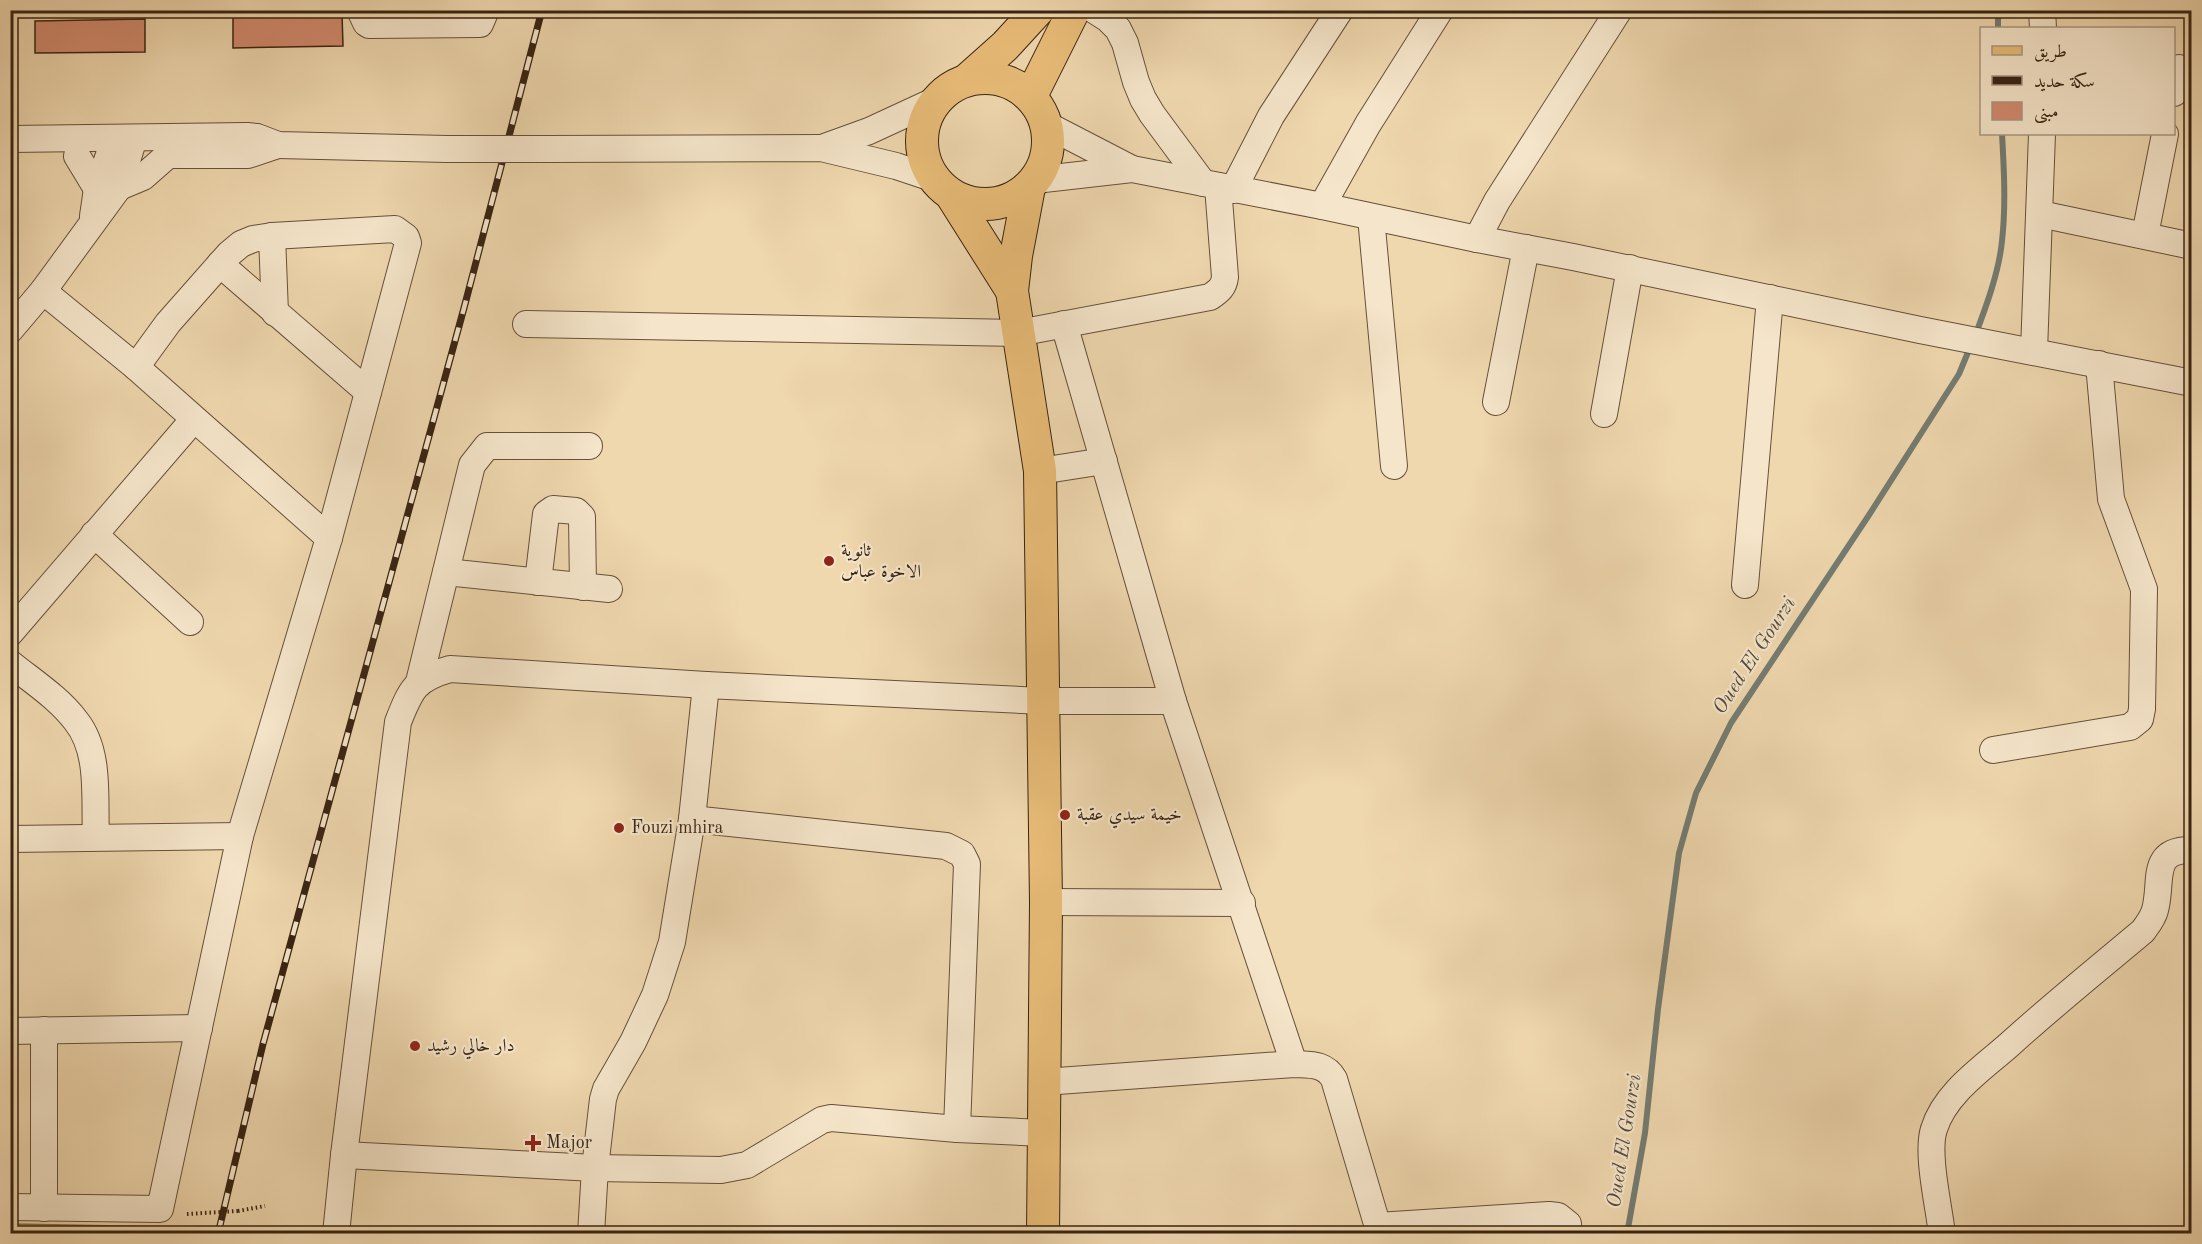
<svg xmlns="http://www.w3.org/2000/svg" width="2202" height="1244" viewBox="0 0 2202 1244" font-family="'Old Standard TT',Amiri,serif">
  <style>
    .green { fill: #bcbd88; stroke: #7a704e; stroke-width: 1.5 }
    .lines { fill: none; stroke-linecap: round; stroke-linejoin: round }
    .stream { stroke: #747c72; stroke-width: 6 }
    .building { fill: #d28a6e; stroke: #382313; stroke-width: 1.5 }
    .minor-casing { stroke: #66503a; stroke-width: 28 }
    .major-casing { stroke: #382313; stroke-width: 34 }
    .path { stroke: #382313; stroke-width: 4; stroke-dasharray: 1.5 3; stroke-linecap: butt }
    .minor { stroke: #f5e5ca; stroke-width: 26 }
    .major { stroke: #e8bc77; stroke-width: 32 }
    .rail-casing { stroke: #382313; stroke-width: 7 }
    .rail { stroke: #f5e5ca; stroke-width: 4.5; stroke-dasharray: 14; stroke-linecap: butt }
    .minor-bridge-casing { stroke: #66503a; stroke-width: 28; stroke-linecap: butt }
    .path-bridge { stroke: #382313; stroke-width: 4; stroke-dasharray: 1.5 3; stroke-linecap: butt }
    .minor-bridge { stroke: #f5e5ca; stroke-width: 26 }
    .poi-dot { fill: #8f2418; stroke: #f5e5ca; stroke-width: 2 }
    .labels { text-anchor: middle; dominant-baseline: central; stroke-width: 4.5; stroke-linejoin: round; paint-order: stroke }
    .poi-label { font-size: 18px; fill: #382313; stroke: #f5e5ca; text-anchor: start }
    .water-label { font-size: 20px; font-style: italic; fill: #51483b; stroke: #f5e5ca }
  </style>
  <rect width="100%" height="100%" fill="#efd7ae"/>
  <filter id="stains"><feTurbulence type="fractalNoise" baseFrequency=".00333" numOctaves="4"/><feColorMatrix values="0 0 0 0 .2 0 0 0 0 .09 0 0 0 0 .02 0 0 0 .5 -.17"/></filter>
  <radialGradient id="worn" r=".72"><stop offset=".6" stop-color="#630" stop-opacity="0"/><stop offset="1" stop-color="#630" stop-opacity=".3"/></radialGradient>
  <!-- green -->
  <polygon class="green" points="11,1224 175,1227 174,1234 11,1234"/>
  <g class="lines">
    <!-- stream -->
    <g class="stream">
      <polyline points="1998,10 1998,28"/>
      <path d="M1975,336c11,-29 24,-64 27,-95 4,-35 2,-72 0,-107"/>
      <polyline points="1627,1234 1645,1133 1658,1009 1679,853 1696,793 1731,723 1869,515 1959,374 1971,345"/>
    </g>
  </g>
  <!-- building -->
  <g class="building">
    <polygon points="179,10 212,10 212,12 179,14"/>
    <polygon points="342,14 343,46 233,48 233,15"/>
    <polygon points="145,19 145,52 35,53 35,21"/>
  </g>
  <g class="lines">
    <!-- minor casing -->
    <g class="minor-casing">
      <g id="minor">
        <polyline points="360,10 366,23 369,25 480,24 486,10"/>
        <polyline points="1094,10 1108,19 1118,29 1125,43 1136,82 1143,99 1152,114 1203,183"/>
        <polyline points="2042,10 2043,28"/>
        <polyline points="2174,93 2179,68"/>
        <polyline points="1047,125 1132,169"/>
        <polyline points="10,139 247,136 257,137 278,145 447,149"/>
        <polyline points="822,148 869,131 934,101"/>
        <polyline points="547,149 821,148 896,166 932,178"/>
        <polyline points="173,155 248,155 278,145"/>
        <polyline points="77,156 97,189"/>
        <polyline points="1035,180 1132,169 1322,206 1477,239 1573,257 1920,330 2192,383"/>
        <polyline points="119,187 143,177 168,155"/>
        <polyline points="1233,190 1271,116 1340,10"/>
        <polyline points="1322,206 1368,124 1440,10"/>
        <polyline points="2040,214 2192,246"/>
        <polyline points="93,216 97,189 109,155 111,138"/>
        <polyline points="1371,217 1394,466"/>
        <polyline points="2145,235 2165,134"/>
        <polyline points="272,236 275,313"/>
        <polyline points="1477,239 1497,201 1619,10"/>
        <polyline points="220,264 368,392"/>
        <polyline points="43,291 136,367 329,538"/>
        <path d="M526,324l492,9 192,-36c9,-6 14,-10 15,-20l-7,-91"/>
        <polyline points="1064,324 1173,701 1294,1064"/>
        <polyline points="10,330 43,291 119,187 134,138"/>
        <polyline points="2034,351 2042,134"/>
        <polyline points="1496,402 1526,248"/>
        <polyline points="1604,414 1630,268"/>
        <polyline points="1040,471 1104,461"/>
        <polyline points="94,534 190,622"/>
        <polyline points="446,572 609,589"/>
        <polyline points="538,582 546,514 553,509 576,511 582,517 583,587"/>
        <polyline points="1745,585 1770,298"/>
        <polyline points="10,633 194,419"/>
        <path d="M10,663c22,18 49,35 66,58 25,31 18,79 20,116"/>
        <polyline points="419,682 472,465 487,446 589,446"/>
        <polyline points="1993,750 2130,727 2140,719 2142,709 2144,589 2111,499 2099,364"/>
        <polyline points="692,819 946,846 962,854 967,864 957,1129"/>
        <polyline points="10,839 240,836"/>
        <polyline points="1046,902 1242,903"/>
        <polyline points="10,1031 199,1028"/>
        <path d="M1044,1082l250,-18c16,1 31,-1 40,15l46,155"/>
        <polyline points="344,1155 595,1168 721,1170 747,1165 822,1120 831,1118 957,1129 1043,1133"/>
        <polyline points="10,1207 160,1209 240,836 329,538 408,243 406,237 395,229 272,236 253,239 241,244 229,254 168,323 136,367"/>
        <polyline points="44,1208 44,1030"/>
        <polyline points="1377,1226 1549,1215 1558,1216 1568,1224 1569,1234"/>
        <path d="M336,1234l8,-79 54,-433c13,-33 17,-43 52,-53l256,16 338,16h129"/>
        <polyline points="591,1234 595,1168 603,1099 606,1089 633,1042 655,995 672,942 692,819 706,685"/>
        <path d="M1942,1234c-3,-27 -16,-81 -8,-105 11,-36 49,-61 76,-85 43,-39 89,-76 133,-113 5,-7 10,-13 12,-21 8,-28 -6,-61 37,-60"/>
      </g>
    </g>
    <!-- major casing -->
    <g class="major-casing">
      <g id="major">
        <circle cx="985" cy="141" r="63"/>
        <polyline points="968,79 1005,46 1038,10"/>
        <polyline points="1031,96 1074,10"/>
        <polyline points="1029,187 1016,256 1012,291 1040,471 1046,902 1043,1234"/>
        <polyline points="952,196 1012,291"/>
      </g>
    </g>
    <!-- path -->
    <polyline class="path" points="238,1211 265,1206"/>
    <!-- minor -->
    <use href="#minor" class="minor"/>
    <!-- major -->
    <use href="#major" class="major"/>
    <!-- rail casing -->
    <g class="rail-casing">
      <polyline id="rail" points="218,1234 263,1044 464,308 542,10"/>
    </g>
    <!-- rail -->
    <use href="#rail" class="rail"/>
    <!-- minor-bridge casing -->
    <g class="minor-bridge-casing">
      <polyline id="minor-bridge" points="447,149 547,149"/>
    </g>
    <!-- path-bridge -->
    <polyline class="path-bridge" points="187,1214 238,1211"/>
    <!-- minor-bridge -->
    <use href="#minor-bridge" class="minor-bridge"/>
  </g>
  <!-- markers -->
  <g class="poi-dot">
    <circle cx="829" cy="561" r="6"/>
    <circle cx="1065" cy="815" r="6"/>
    <circle cx="619" cy="828" r="6"/>
    <circle cx="415" cy="1046" r="6"/>
    <path d="M530 1134h6v6h6v6h-6v6h-6v-6h-6v-6h6z"/>
  </g>
  <g class="labels">
    <!-- poi labels -->
    <g class="poi-label">
      <text x="841" y="551">ثانوية<tspan x="841" dy="21">الاخوة عباس</tspan></text>
      <text x="1077" y="815">خيمة سيدي عقبة</text>
      <text x="631" y="828">Fouzi mhira</text>
      <text x="427" y="1046">دار خالي رشيد</text>
      <text x="546" y="1143">Major</text>
    </g>
    <!-- water labels -->
    <g class="water-label">
      <text transform="translate(1755 656) rotate(-57)">Oued El Gourzi</text>
      <text transform="translate(1625 1141) rotate(-81)">Oued El Gourzi</text>
    </g>
  </g>
  <!-- margin -->
  <rect width="2202" height="1244" fill="none" stroke="#efd7ae" stroke-width="36"/>
  <rect x="12" y="12" width="2178" height="1220" fill="none" stroke="#382313" stroke-width="3"/>
  <rect x="18" y="18" width="2166" height="1208" fill="none" stroke="#382313" stroke-width="1.5"/>
  <!-- legend -->
  <rect x="1980" y="27" width="195" height="108" fill="#f5e5ca" stroke="#a99781" stroke-width="1.5"/>
  <rect x="1992" y="46" width="30" height="9" fill="#e8bc77" stroke="#a99781" stroke-width="1.5"/>
  <text x="2034" y="57" font-size="18" fill="#382313">طريق</text>
  <rect x="1992" y="76" width="30" height="9" fill="#382313" stroke="#a99781" stroke-width="1.5"/>
  <text x="2034" y="87" font-size="18" fill="#382313">سكة حديد</text>
  <rect x="1992" y="102" width="30" height="18" fill="#d28a6e" stroke="#a99781" stroke-width="1.5"/>
  <text x="2034" y="117" font-size="18" fill="#382313">مبنى</text>
  <rect width="100%" height="100%" filter="url(#stains)"/>
  <rect width="100%" height="100%" fill="url(#worn)"/>
</svg>
